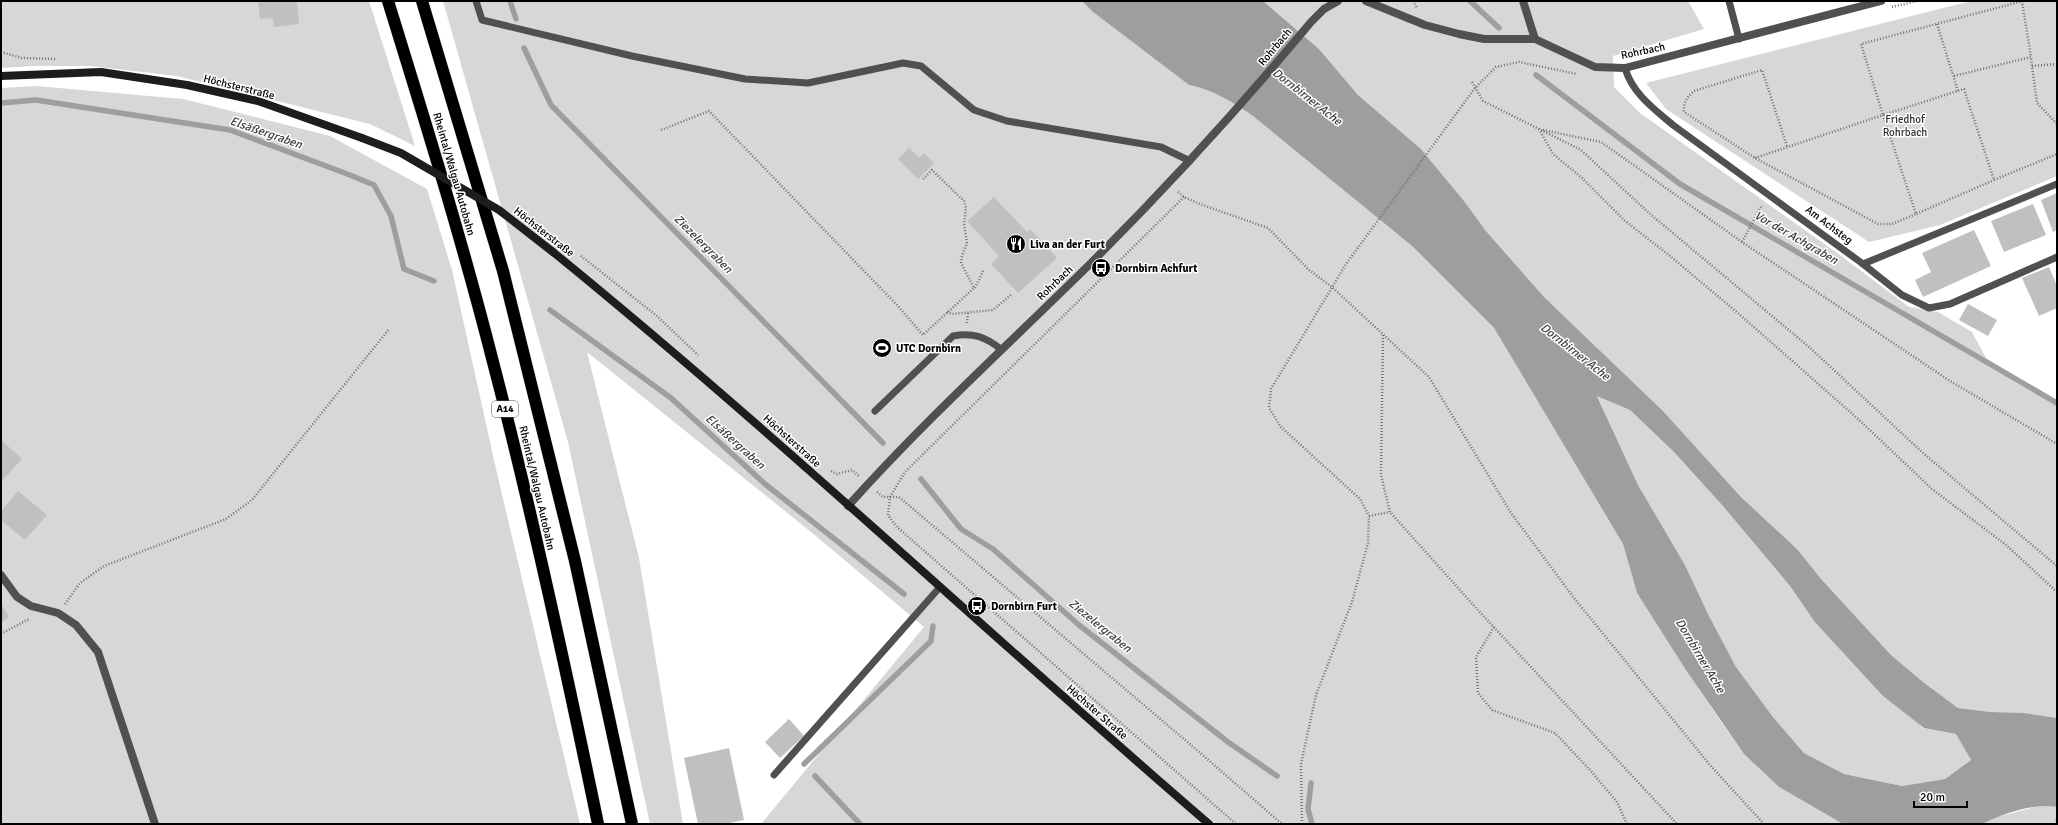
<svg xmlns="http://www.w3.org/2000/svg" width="2058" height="825" viewBox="0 0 2058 825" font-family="Signika,sans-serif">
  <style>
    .green { fill: #d7d7d7 }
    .water { fill: #9e9e9e; fill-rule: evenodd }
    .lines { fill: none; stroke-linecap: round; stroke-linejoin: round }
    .stream { stroke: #9e9e9e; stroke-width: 5.5 }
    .building { fill: #c0c0c0 }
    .highway-casing { stroke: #dbdbdb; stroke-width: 13 }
    .path { stroke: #727272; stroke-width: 2.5; stroke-dasharray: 1 2; stroke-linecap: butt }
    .lane { stroke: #505050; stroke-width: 7 }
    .street { stroke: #505050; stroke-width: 8 }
    .secondary { stroke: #1d1d1d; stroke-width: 8 }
    .highway { stroke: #000; stroke-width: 12 }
    .secondary-bridge { stroke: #1d1d1d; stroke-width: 8 }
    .labels { text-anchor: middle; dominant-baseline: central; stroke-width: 3; stroke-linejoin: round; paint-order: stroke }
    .shield { fill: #fff; stroke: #4c4c4c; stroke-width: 1 }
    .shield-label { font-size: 10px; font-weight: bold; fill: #000 }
    .street-label { font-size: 11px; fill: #000; stroke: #fff }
    .park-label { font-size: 11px; fill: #2e2e2e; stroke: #fff }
    .poi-label { font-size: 11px; font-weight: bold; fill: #000; stroke: #fff; text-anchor: start }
    .water-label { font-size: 12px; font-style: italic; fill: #3f3f3f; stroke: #fff }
  </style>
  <rect width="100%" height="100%" fill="#fff"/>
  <!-- green -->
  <g class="green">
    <polygon points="1,1 369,1 415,146 370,124 177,76 90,66 35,66 1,68"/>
    <path d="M443,1h639l11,11 96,73c25,5 43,17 64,31l159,130 82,82 129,216 14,49 78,120 29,41 35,33 64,37h-1082l163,-197 -108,-91 -229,-184 52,206 44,266h-33l-82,-382z"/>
    <polygon points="1263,1 1688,1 1704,29 1613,56 1614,87 1640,113 1840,255 1909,307 1938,312 1972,332 1986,358 2057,402 2057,718 2024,713 1991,712 1958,708 1923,682 1891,655 1822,580 1797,549 1741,497 1663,411 1544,297 1486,231 1464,201 1421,149 1358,95 1319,49"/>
    <polygon points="1971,1 2057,1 2057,176 1940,225 1869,242 1666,109 1646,83"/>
    <polygon points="36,86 183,99 330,136 427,189 452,270 496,469 580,824 1,824 1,88"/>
    <polygon points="1597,395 1630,410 1674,452 1722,505 1790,586 1814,621 1923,728 1956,734 1971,760 1945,779 1902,786 1844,774 1804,753 1773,717 1736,667 1708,614 1685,565 1638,485"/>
    <polygon points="2043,805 2057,807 2057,824 1982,824 1997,817"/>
  </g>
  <!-- water -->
  <path class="water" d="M1082,1h181l56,48 39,46 63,54 43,52 22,30 58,66 119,114 78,86 56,52 25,31 69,75 32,27 35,26 33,4 33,1 33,5v89c-24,-4 -53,6 -75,17h-139l-64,-37 -35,-33 -58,-84 -49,-77 -14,-49 -129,-216 -82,-82 -159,-130c-21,-14 -39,-26 -64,-31l-96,-73zM1597,396l33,14 44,42 48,53 68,81 24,35 69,75 41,32 32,6 15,26 -26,19 -43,7 -58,-12 -40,-21 -31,-36 -37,-50 -28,-53 -23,-49 -47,-80z"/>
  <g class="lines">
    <!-- stream -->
    <g class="stream">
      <polyline points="510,1 516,19"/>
      <polyline points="1470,1 1499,28"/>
      <polyline points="524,48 551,105 883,443"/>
      <polyline points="1536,75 1680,184 2057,403"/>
      <polyline points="1,103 36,100 230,130 350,175 374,185 391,216 404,269 434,281"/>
      <polyline points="550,310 671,398 765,484 904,594"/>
      <polyline points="921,479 961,529 993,549 1079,625 1228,742 1277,776"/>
      <polyline points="804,764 931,641 933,626"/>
      <polyline points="815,776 860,824"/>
      <polyline points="1311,783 1308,809 1312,824"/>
    </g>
  </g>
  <!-- building -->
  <g class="building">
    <polygon points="258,1 297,1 299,24 274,27 273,18 260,19"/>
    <polygon points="909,148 920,158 924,153 934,163 918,179 898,159"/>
    <polygon points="2057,193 2057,230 2053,232 2041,200"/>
    <polygon points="994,197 1027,232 1030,229 1057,258 1018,293 991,264 999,256 967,221"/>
    <polygon points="2033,204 2046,235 2004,252 1991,221"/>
    <polygon points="1974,230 1991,266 1923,297 1915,280 1931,272 1922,253"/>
    <polygon points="2049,267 2057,286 2057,308 2039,316 2022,278"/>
    <polygon points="1968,304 1997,320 1988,336 1959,320"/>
    <polygon points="1,440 22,459 1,482"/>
    <polygon points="18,491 47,515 25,540 1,520 1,511"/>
    <polygon points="1,603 9,617 1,622"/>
    <polygon points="789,719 804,736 780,758 765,742"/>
    <polygon points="729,748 744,820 724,824 698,824 684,758"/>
  </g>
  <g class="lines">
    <!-- highway casing -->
    <g class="highway-casing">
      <g id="highway">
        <path d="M388,1c37,120 74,239 105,361 40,153 73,307 105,462"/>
        <polyline points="422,1 503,271 575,561 632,824"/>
      </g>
    </g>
    <!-- path -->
    <g class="path">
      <polyline points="1413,1 1417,8"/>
      <polyline points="2022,1 2031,57"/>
      <polyline points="2023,1 1861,44 1883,115 1964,89 1994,180 2057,154"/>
      <polyline points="1892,7 1917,1"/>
      <polyline points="1937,24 1958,91"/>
      <polyline points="1,52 22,58 56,59"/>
      <polyline points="2057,64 2032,66 2037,103 2057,124"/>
      <polyline points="1954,76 2031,57 2032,66"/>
      <polyline points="1472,82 1483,101 1581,150 1649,213 1809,347 1923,453 2057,566"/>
      <polyline points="1539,129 1553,154 1582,178 1624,220 1670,256 1739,314 1857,418 1932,489 2006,545 2057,592"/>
      <polyline points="661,130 709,111 897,305 923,335 974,288 961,263 962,256 967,243 964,224 966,208 964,201 932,170 923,179"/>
      <polyline points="1543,130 1601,142 1742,242 1950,381 2057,444"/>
      <path d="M1787,146l-25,-76 -68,21c-7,6 -11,12 -10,21l71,46 123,66h14l24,-10"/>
      <polyline points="1755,158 1883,115 1916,214 1994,180"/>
      <polyline points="1178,192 1184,197 1200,204 1268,228 1309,270 1332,287 1429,377 1511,513 1574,598 1710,765 1764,824"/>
      <polyline points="1184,197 905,472 890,497 888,515 897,527 1236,824"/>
      <polyline points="1742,242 1762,205"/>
      <polyline points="581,256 657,316 698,355"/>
      <polyline points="975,288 984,269"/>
      <polyline points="947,312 952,314 993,310 1012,294"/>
      <polyline points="967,323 968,313"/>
      <polyline points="1383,335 1381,475 1390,512 1476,608 1677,824"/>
      <polyline points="831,471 837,474 852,470 859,476"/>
      <polyline points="877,492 883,497 899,497 1198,751 1282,824"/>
      <polyline points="1369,516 1390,512"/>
      <polyline points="65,604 80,583 104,566 226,519 252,500 389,329"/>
      <polyline points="1494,627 1476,657 1478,693 1492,710 1555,733 1590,770 1617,802 1627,824"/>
      <polyline points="1,634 29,619"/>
      <polyline points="1302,824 1301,764 1316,695 1352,602 1368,543 1369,516 1360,499 1281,427 1269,408 1271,389 1346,264 1475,88 1496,67 1519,62 1577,74"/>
      <polyline points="2056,824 2057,818"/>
    </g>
    <!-- lane -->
    <g class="lane">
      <polyline points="476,1 482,20 632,56 745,79 808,83 903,63 921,66 974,110 1007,121 1161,147 1190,161"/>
      <polyline points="1729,1 1739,39"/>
      <path d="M1625,68c7,25 29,41 48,57l190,139 194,-80"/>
      <polyline points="1863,264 1902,295 1929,308 1950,304 2057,257"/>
      <path d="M875,411l78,-75c20,-4 33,1 49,14"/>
      <polyline points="774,775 940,587"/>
    </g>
    <!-- street -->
    <g class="street">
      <polyline points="1366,1 1425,25 1459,34 1484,39 1535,39 1595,67 1625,68 1881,1"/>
      <polyline points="1523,1 1535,39"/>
      <path d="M848,506c76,-85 161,-162 243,-243 77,-77 150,-157 220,-241l13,-13 14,-8"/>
      <polyline points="1,575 17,597 31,606 58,613 76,625 98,652 155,824"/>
    </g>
    <!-- secondary -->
    <g class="secondary">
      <polyline points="1,76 101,72 187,85 258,101 362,138"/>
      <path d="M553,252c225,183 436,383 656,572"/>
    </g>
    <!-- highway -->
    <use href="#highway" class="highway"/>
    <!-- secondary-bridge -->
    <polyline class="secondary-bridge" points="362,138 401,153 499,210 553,252"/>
  </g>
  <!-- icons -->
  <defs>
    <g id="restaurant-disc" transform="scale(1)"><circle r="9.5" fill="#000" stroke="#fff"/><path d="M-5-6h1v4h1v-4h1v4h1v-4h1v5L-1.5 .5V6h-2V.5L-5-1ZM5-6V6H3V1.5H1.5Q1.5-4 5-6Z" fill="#fff"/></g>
    <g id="bus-disc" transform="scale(1)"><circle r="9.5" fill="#000" stroke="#fff"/><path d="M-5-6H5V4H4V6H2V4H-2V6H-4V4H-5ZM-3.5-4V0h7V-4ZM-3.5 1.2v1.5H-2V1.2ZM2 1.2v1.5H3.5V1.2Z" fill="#fff"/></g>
    <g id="stadium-disc" transform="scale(1)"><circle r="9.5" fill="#000" stroke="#fff"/><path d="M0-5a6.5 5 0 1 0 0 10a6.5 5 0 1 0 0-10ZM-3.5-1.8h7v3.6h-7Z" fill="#fff"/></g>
  </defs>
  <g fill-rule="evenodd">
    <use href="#restaurant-disc" x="1016" y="244"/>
    <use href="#bus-disc" x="1101" y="268"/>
    <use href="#stadium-disc" x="882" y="348"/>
    <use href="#bus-disc" x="977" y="606"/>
  </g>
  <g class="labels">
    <!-- shield labels -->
    <rect class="shield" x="492" y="401" width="26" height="16" rx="3"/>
    <g class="shield-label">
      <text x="505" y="409">A14</text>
    </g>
    <!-- street labels -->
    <g class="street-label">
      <text transform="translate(1275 47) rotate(-50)">Rohrbach</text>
      <text transform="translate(1643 51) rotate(-12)">Rohrbach</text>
      <text transform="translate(239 87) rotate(14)">Höchsterstraße</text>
      <text transform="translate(454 174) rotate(74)">Rheintal/Walgau Autobahn</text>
      <text transform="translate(1829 225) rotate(37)">Am Achsteg</text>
      <text transform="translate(544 232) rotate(38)">Höchsterstraße</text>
      <text transform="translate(1055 283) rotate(-44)">Rohrbach</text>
      <text transform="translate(792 441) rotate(42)">Höchsterstraße</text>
      <text transform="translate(537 488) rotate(77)">Rheintal/Walgau Autobahn</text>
      <text transform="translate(1097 712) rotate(41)">Höchster Straße</text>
    </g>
    <!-- park labels -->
    <g class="park-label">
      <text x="1905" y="119">Friedhof<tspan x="1905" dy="13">Rohrbach</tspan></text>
    </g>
    <!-- poi labels -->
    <g class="poi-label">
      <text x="1030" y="244">Liva an der Furt</text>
      <text x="1115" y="268">Dornbirn Achfurt</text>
      <text x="896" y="348">UTC Dornbirn</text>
      <text x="991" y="606">Dornbirn Furt</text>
    </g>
    <!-- water labels -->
    <g class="water-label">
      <text transform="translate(1307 97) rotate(38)">Dornbirner Ache</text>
      <text transform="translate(266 133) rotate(19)">Elsäßergraben</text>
      <text transform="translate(1796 238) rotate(30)">Vor der Achgraben</text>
      <text transform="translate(703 244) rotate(45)">Ziezelergraben</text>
      <text transform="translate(1575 352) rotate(38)">Dornbirner Ache</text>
      <text transform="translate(735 442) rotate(42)">Elsäßergraben</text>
      <text transform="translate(1100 626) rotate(39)">Ziezelergraben</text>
      <text transform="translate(1700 656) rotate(59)">Dornbirner Ache</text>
    </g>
  </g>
  <!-- border -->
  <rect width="2058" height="825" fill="none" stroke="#000000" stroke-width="4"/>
  <!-- scale -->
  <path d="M1914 801v6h53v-6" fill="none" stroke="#000000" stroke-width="2"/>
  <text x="1920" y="801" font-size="12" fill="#000000" stroke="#ffffff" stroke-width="3" paint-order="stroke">20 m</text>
</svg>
